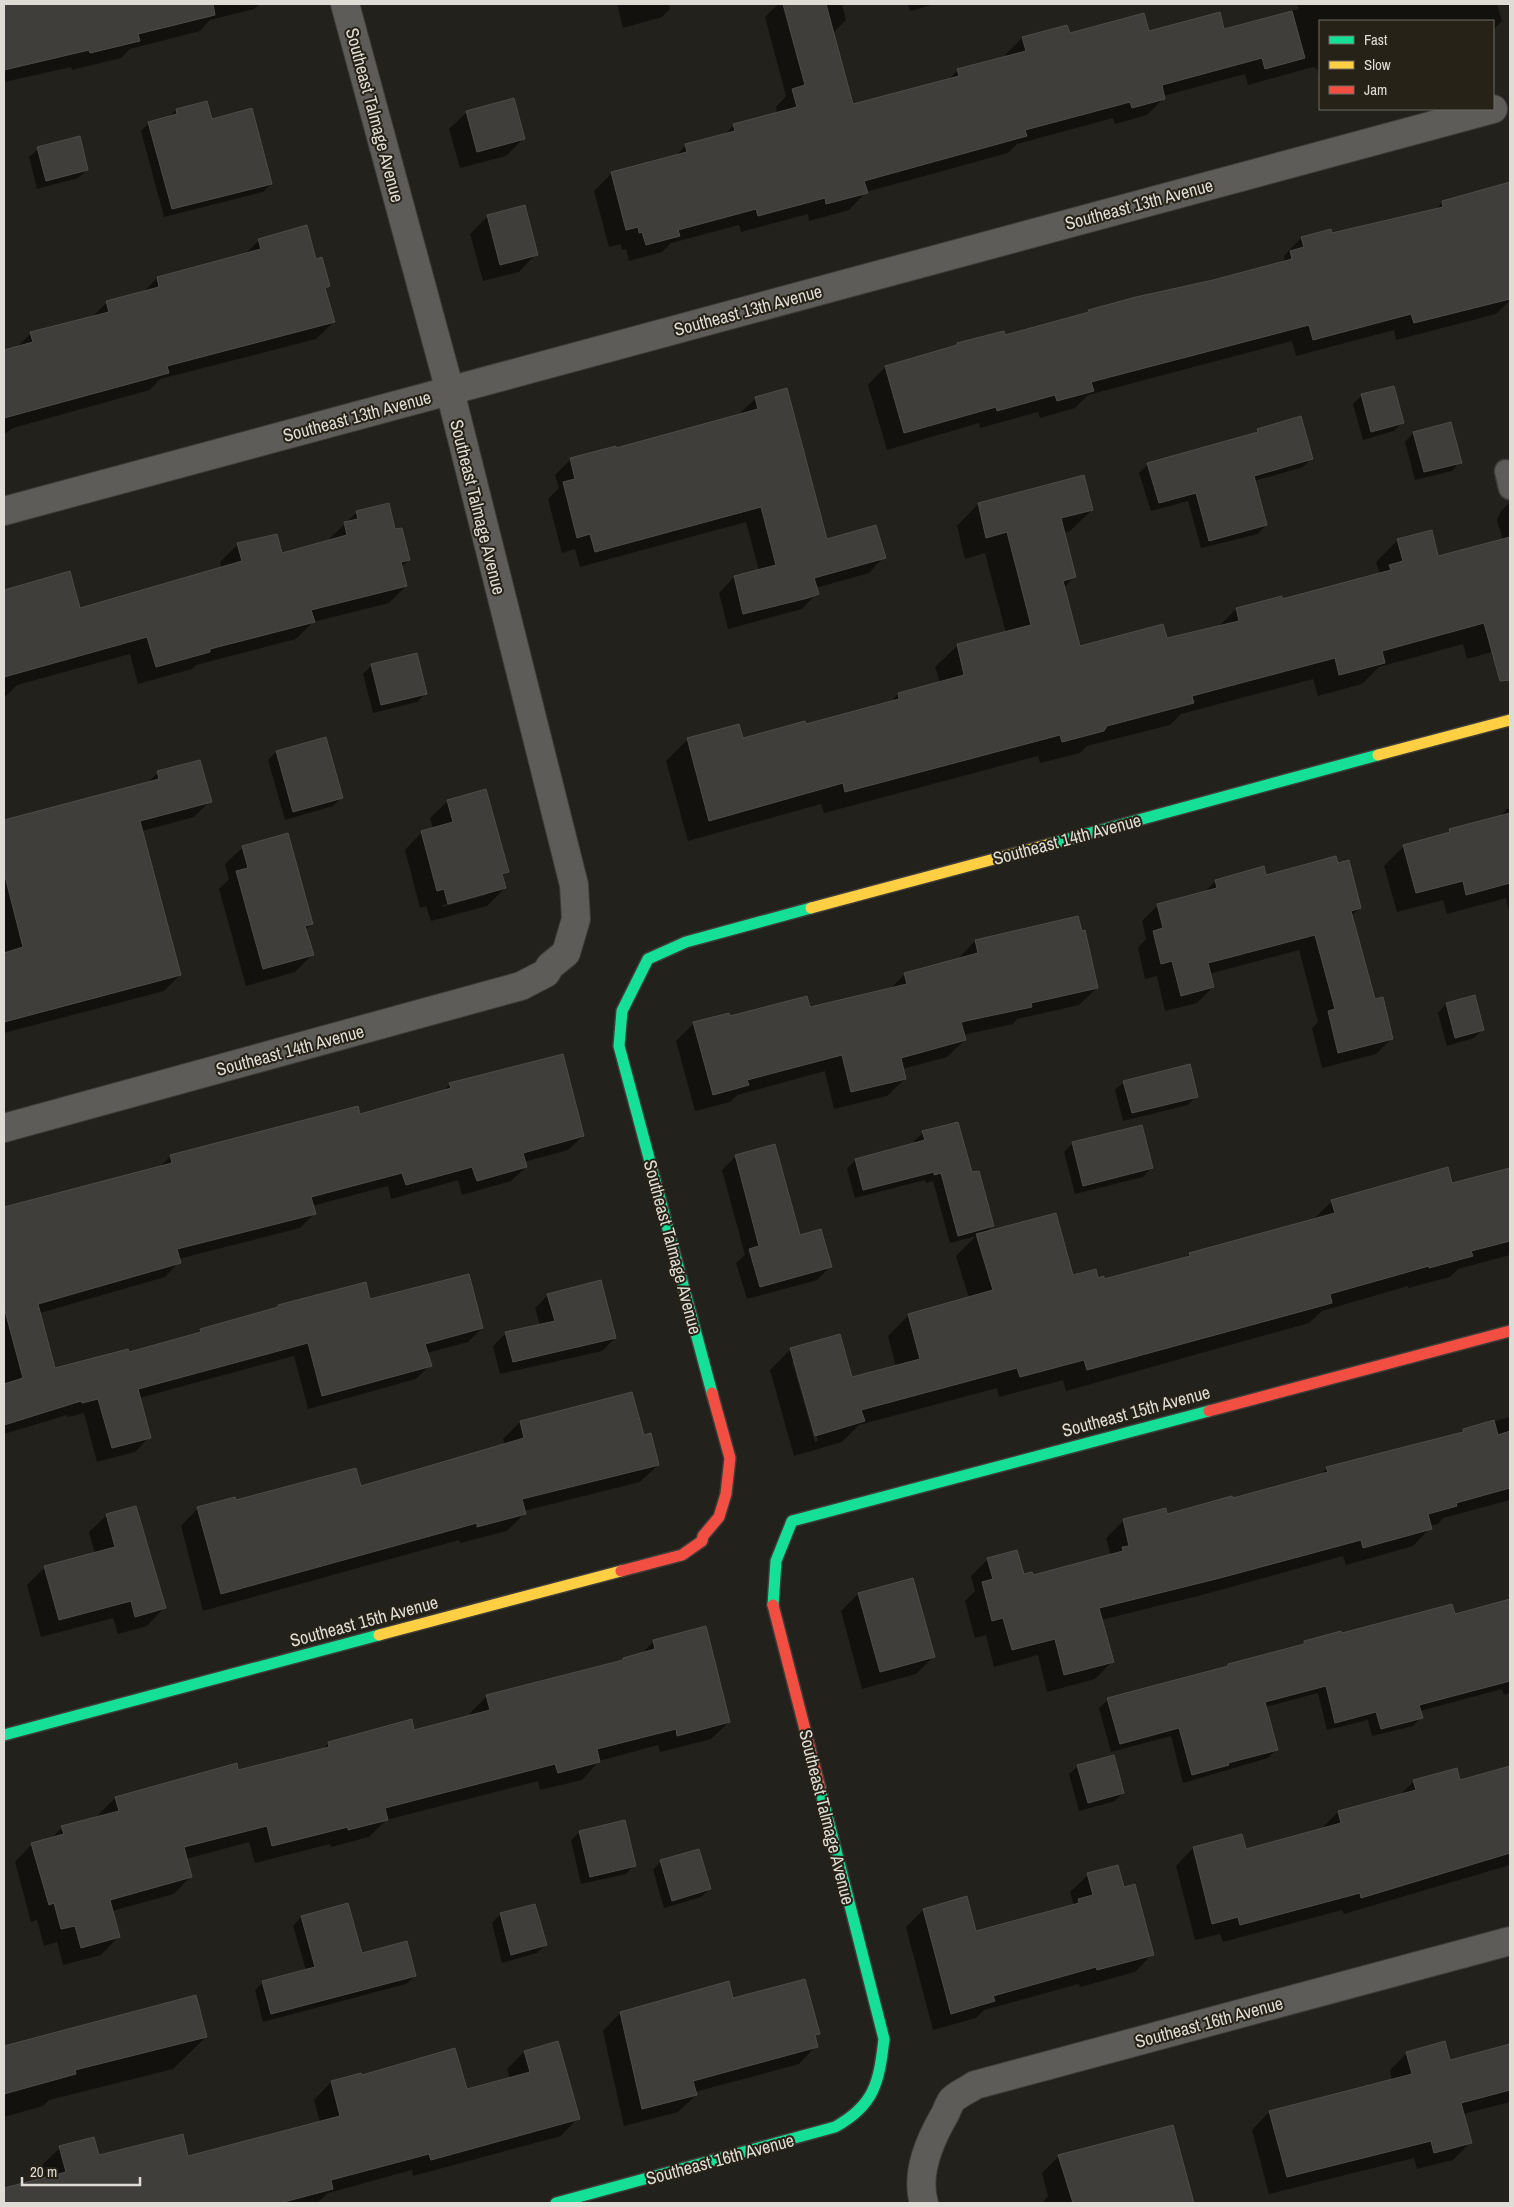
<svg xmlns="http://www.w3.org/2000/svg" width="1514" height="2207" viewBox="0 0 1514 2207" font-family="'Archivo Narrow',sans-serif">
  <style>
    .shadow { fill: #0007; fill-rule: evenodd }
    .building { fill: #403e3a; stroke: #4d4c48 }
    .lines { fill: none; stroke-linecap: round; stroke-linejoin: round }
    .lane-casing { stroke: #3d3c38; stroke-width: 25 }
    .street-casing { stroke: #3d3c38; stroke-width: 30 }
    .fast-casing { stroke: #3d3c38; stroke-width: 14 }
    .slow-casing { stroke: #3d3c38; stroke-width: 14 }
    .jam-casing { stroke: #3d3c38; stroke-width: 14 }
    .lane { stroke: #5e5c58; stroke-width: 22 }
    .street { stroke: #5e5c58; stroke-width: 28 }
    .fast { stroke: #16e098; stroke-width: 11 }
    .slow { stroke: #ffcf43; stroke-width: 11 }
    .jam { stroke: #f24e42; stroke-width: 11 }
    .labels { text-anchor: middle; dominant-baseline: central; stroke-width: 4; stroke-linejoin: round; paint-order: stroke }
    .street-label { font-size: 18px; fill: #dedcd5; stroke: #262218 }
  </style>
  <rect width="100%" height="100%" fill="#22211c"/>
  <!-- shadow -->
  <g class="shadow">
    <polygon points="4,4 260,4 254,9 210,20 200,31 130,49 121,58 72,70 71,67 4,82"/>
    <polygon points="617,4 669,4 670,9 662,17 623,28"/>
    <polygon points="778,4 842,4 846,20 833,33 852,106 948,80 958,70 1006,57 1005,55 1022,38 1223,30 1299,9 1297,4 1497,4 1502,21 1493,30 1493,21 1320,21 1320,80 1317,69 1313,67 1248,85 1245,74 1163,96 1164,98 1147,115 1115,124 1113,118 1017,144 1008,153 866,192 849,210 809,221 808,214 741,232 739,225 671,243 662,252 629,261 626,249 622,250 621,244 609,247 594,191 611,174 675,157 686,145 724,135 734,125 777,114 776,107 786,96 765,17"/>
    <polygon points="908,4 935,4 910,11"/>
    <polygon points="176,110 211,121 271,184 263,192 164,217 141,131 149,123 168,118"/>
    <polygon points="467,112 524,138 506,156 460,168 449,129"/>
    <polygon points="38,149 87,170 78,178 37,189 29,157"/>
    <polygon points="1510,183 1510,300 1496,314 1396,340 1394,330 1296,356 1292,341 1088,395 1075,408 1040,418 1038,412 980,428 979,423 887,450 868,385 885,367 954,347 957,344 1004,336 1085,315 1089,311 1280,263 1285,258 1284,256 1301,238 1331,234 1435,210 1443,202"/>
    <polygon points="488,216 536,254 519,272 483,281 470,234"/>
    <polygon points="259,240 315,260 329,285 325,290 334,322 316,339 160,379 150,390 13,428 4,434 4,351 16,348 31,333 92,317 107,302 143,292 157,278 244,255"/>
    <polygon points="1362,395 1402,423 1394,431 1363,440 1353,404"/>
    <polygon points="756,398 826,540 884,557 869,573 816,588 817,593 802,609 728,629 719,593 734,577 759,571 746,522 580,567 575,549 562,553 548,499 559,488 555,475 571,459 615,450 741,415 740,413"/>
    <polygon points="1258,430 1312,458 1303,467 1254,481 1266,525 1258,534 1201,548 1188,501 1151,511 1139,473 1148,464 1253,435"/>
    <polygon points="1413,433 1460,462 1452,471 1415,480 1405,442"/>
    <polygon points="1510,502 1510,645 1507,648 1467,659 1463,644 1379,667 1362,684 1318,696 1313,679 1181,714 1170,725 1087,746 1080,753 1040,763 1038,756 824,813 821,804 688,841 666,761 688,739 742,740 805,726 891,702 898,694 940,683 935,667 957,646 1006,633 985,553 965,559 957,526 978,504 1092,510 1070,531 1063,533 1074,577 1064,588 1080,647 1166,640 1218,627 1236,609 1281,601 1380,574 1376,562 1398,540 1438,557 1503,540 1497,520 1501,511"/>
    <polygon points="357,512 394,531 409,560 401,567 406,586 389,603 313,622 296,639 196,665 192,669 138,684 130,654 17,685 4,698 4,597 12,589 79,609 222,568 220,562 238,544 281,554 327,541"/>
    <polygon points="372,665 426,693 417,702 373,713 363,674"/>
    <polygon points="276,752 341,798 333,806 285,820 268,760"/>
    <polygon points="158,773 210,801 194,817 142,831 180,975 164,991 4,1033 4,821 147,783"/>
    <path d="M448,801l60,70 -6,6 3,11 -18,18 -56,15 -5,-15 -6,2 -15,-58 17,-18 11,-3 -3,-11zM486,893v2l-44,12v-2z"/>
    <polygon points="1507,809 1510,809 1510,908 1508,909 1506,898 1447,914 1443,900 1397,912 1384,866 1404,846 1445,835 1450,830 1499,817"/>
    <polygon points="243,847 312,923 305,930 312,955 295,972 246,986 219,889 229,879 225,864"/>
    <polygon points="1337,865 1359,908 1351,916 1374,1000 1392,1038 1376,1054 1322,1068 1312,1028 1318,1022 1299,950 1209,974 1213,987 1197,1003 1165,1011 1157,976 1145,979 1138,948 1146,939 1142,921 1158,905 1203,893 1216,881 1265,876"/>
    <polygon points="1077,917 1097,988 1079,1005 1017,1019 1013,1024 963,1035 965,1040 947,1057 902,1069 905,1079 887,1096 834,1109 825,1071 737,1095 730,1102 695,1111 676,1041 694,1023 809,1009 889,990 905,974 958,959 975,941"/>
    <polygon points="1446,1004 1483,1029 1474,1038 1447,1046 1438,1013"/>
    <polygon points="1124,1082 1196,1096 1188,1105 1123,1121 1115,1090"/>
    <polygon points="450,1084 583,1136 568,1150 524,1162 526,1167 511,1181 462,1195 458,1180 391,1199 388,1186 312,1206 314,1214 300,1228 178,1259 179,1262 165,1277 40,1313 54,1370 128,1354 196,1335 201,1330 276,1309 278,1306 369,1301 482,1328 468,1342 427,1353 430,1365 416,1379 308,1409 294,1356 139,1398 149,1437 135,1452 97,1462 84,1413 68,1417 67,1415 4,1434 4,1207 158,1168 171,1156 359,1115 442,1092"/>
    <path d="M923,1133l48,41 21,52 -7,7 87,44 31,3 82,-22 4,-4 124,-34 19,-19 119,-17 59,-15v86l-52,14 -8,8 -42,11v-2l-86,25 -13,12 -243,68 -3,-11 -64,17 -2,-9 -138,37 -17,17 -48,14 -24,-86 21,-21 60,30 45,-12 -8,-31 21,-21 60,-17 -13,-42 20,-20 -26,7 -17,-62 -7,2 -1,-3 -70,18 -8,-29 8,-9 60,-16 -1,-3zM792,1361h3l23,80 -3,1z"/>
    <polygon points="1073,1143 1151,1168 1143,1177 1075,1194 1064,1152"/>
    <polygon points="736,1156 799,1237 831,1266 817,1280 747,1299 736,1263 745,1255 722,1170"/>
    <polygon points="548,1295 615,1338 602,1351 500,1374 493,1346 506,1333 540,1325 535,1308"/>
    <polygon points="1510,1417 1510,1500 1443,1518 1438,1524 1430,1526 1430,1528 1413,1546 1346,1565 1343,1556 1202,1595 1101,1620 1112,1662 1095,1679 1047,1692 1038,1655 994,1667 986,1635 975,1638 965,1601 975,1591 971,1576 988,1559 1023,1576 1032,1577 1111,1556 1106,1538 1124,1520 1166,1516 1320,1475 1327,1468 1459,1434 1463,1430"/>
    <polygon points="520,1422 643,1437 658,1465 640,1482 524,1511 525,1513 507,1531 460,1543 459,1540 203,1611 181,1526 198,1508 235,1502 360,1488 505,1446 503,1439"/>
    <polygon points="107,1515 164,1608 147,1626 118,1634 113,1618 41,1637 27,1585 45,1567 95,1554 89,1532"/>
    <polygon points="858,1594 933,1657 916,1674 862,1689 841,1611"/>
    <polygon points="1510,1600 1510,1693 1504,1695 1502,1689 1420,1711 1421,1717 1413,1726 1372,1736 1368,1720 1327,1730 1318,1693 1265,1707 1276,1750 1268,1758 1183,1783 1171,1736 1111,1752 1099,1708 1108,1700 1300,1646 1304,1642 1454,1616"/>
    <polygon points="654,1641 729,1722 711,1739 660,1752 658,1745 599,1761 582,1780 540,1790 538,1781 386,1820 369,1837 331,1847 330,1844 255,1863 249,1842 186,1859 191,1876 174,1894 112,1911 118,1937 101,1955 63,1965 57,1942 44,1946 37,1920 31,1922 15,1862 32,1844 50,1840 62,1827 98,1817 98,1815 115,1798 321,1751 329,1743 414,1731 470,1716 470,1713 487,1696 621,1662 623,1659 641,1654"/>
    <polygon points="1078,1766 1123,1793 1115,1801 1079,1811 1069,1774"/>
    <polygon points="1510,1768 1510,1865 1344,1914 1342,1910 1223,1942 1220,1934 1195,1940 1176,1866 1193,1848 1241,1836 1245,1851 1321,1829 1338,1812 1399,1796 1414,1781 1460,1782"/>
    <polygon points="580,1832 634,1865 626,1874 581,1884 571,1840"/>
    <polygon points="661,1861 710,1889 701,1897 664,1908 653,1870"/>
    <polygon points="1088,1875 1123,1888 1152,1954 1135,1972 1080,1987 1079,1984 984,2010 976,2018 933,2030 906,1927 923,1910 975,1933 1074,1905 1070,1892"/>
    <polygon points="534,1905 545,1945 537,1953 502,1963 492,1923 500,1914"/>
    <polygon points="301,1917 361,1954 415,1976 406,1984 263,2022 255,1990 263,1982 306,1970 293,1926"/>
    <polygon points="733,2000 818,2033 814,2038 816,2046 799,2064 695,2092 696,2095 678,2112 624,2126 603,2031 620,2013"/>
    <polygon points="206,2037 173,2069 49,2100 43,2106 4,2117 4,2051 16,2048"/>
    <polygon points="557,2043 578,2118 561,2136 413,2176 412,2170 328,2193 317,2203 4,2203 4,2190 46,2178 42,2165 60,2148 98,2157 187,2157 320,2122 314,2100 331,2082 361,2076 466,2091 510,2079 507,2069 524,2052"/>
    <polygon points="1510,2045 1510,2102 1463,2114 1471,2142 1453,2160 1417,2169 1414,2158 1269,2194 1252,2130 1269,2112 1392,2080 1390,2070 1407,2053 1449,2061"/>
    <polygon points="1172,2127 1193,2203 1042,2203 1048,2196 1042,2173 1059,2156"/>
  </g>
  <!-- building -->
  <g class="building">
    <polygon points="4,4 213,4 215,15 138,34 140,41 90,53 89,50 4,70"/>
    <polygon points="783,4 826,4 853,104 959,76 957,69 1026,51 1022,37 1067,25 1070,33 1144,13 1149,31 1220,12 1224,29 1292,11 1305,58 1265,69 1262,58 1162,85 1165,99 1132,108 1130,102 1025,130 1027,136 864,181 868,193 826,204 825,198 758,216 756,209 678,230 680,236 646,245 642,232 639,233 638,227 626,230 611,172 687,152 685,144 735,131 733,124 797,107 792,89 805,85"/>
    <polygon points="514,98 525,139 477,152 466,111"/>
    <polygon points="207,101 212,119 252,108 272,184 172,209 148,122 177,114 176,109"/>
    <polygon points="80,136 88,170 46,181 37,147"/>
    <polygon points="1510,182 1510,299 1414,323 1411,314 1313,340 1309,325 1091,382 1094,391 1057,401 1055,395 997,411 996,407 904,433 885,366 957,345 957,343 1004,331 1005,335 1089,312 1088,310 1136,297 1213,280 1292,259 1290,251 1304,247 1301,237 1331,229 1332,233 1443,207 1442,201"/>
    <polygon points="525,205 538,255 500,265 487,215"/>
    <polygon points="307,225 316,259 322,257 330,286 325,288 335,322 167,366 169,373 4,418 4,350 33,342 30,332 109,312 106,301 159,287 157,277 261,249 258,239"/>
    <polygon points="1394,386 1404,423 1371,432 1361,394"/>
    <polygon points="787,388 827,539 876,525 886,558 814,578 819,594 808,598 743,614 734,576 776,565 761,507 595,552 590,534 577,538 563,482 575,479 570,458 616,446 616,448 758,409 755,397"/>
    <polygon points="1301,416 1313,459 1254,476 1267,525 1209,541 1196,493 1159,503 1147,463 1258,432 1257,429"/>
    <polygon points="1451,422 1462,463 1424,472 1413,432"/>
    <polygon points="1084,475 1093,510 1061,518 1076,577 1063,581 1080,646 1163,624 1167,638 1239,621 1236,608 1282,596 1282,599 1391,570 1389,565 1403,561 1397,539 1432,530 1438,556 1510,537 1510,680 1500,681 1484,623 1382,651 1385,663 1339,675 1335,658 1192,696 1194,703 1107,726 1104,731 1062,742 1060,735 845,792 843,783 709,821 687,738 739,724 743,738 805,721 806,724 899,699 898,693 964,675 957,644 1031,625 1007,532 986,538 978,503"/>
    <polygon points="389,503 395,529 402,528 410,560 401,562 407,586 311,610 315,622 210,649 210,652 156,667 147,637 4,677 4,590 70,571 80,608 242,561 237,543 277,534 282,553 347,535 344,522 358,519 356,511"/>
    <polygon points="417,653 427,694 381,705 371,664"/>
    <polygon points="326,737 343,798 293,812 276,751"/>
    <polygon points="200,760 212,802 140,821 181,975 4,1022 4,953 23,947 4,872 4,820 159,779 157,771"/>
    <polygon points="486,789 509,872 502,874 506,888 448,904 444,889 437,891 421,831 453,822 447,800"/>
    <polygon points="1510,813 1510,883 1466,895 1463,881 1416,893 1403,845 1450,832 1449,829"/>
    <polygon points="288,833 313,924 305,926 314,955 263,969 236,871 248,868 242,846"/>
    <polygon points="1336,856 1338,863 1349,860 1361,908 1351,911 1375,999 1383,997 1393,1039 1338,1053 1328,1011 1335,1009 1315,935 1208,963 1214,987 1181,996 1172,961 1161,964 1153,931 1163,928 1157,904 1217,888 1215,880 1264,866 1266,875"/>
    <polygon points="1078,916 1082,931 1085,930 1098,988 1031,1003 1032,1007 961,1022 966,1040 901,1058 906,1079 851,1092 842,1055 747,1080 749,1085 713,1095 693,1022 729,1013 730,1016 807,996 810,1007 907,984 904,973 978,953 975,940"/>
    <polygon points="1475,995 1484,1030 1455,1038 1446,1003"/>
    <polygon points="563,1054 584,1136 523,1153 527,1167 477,1181 472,1167 406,1185 402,1173 311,1197 316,1214 177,1249 181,1263 38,1304 55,1368 128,1349 129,1352 201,1332 200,1329 278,1307 278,1305 366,1282 370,1299 469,1274 483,1328 425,1344 432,1366 322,1396 308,1343 138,1389 151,1438 112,1448 98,1399 82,1403 81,1401 4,1425 4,1384 23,1378 4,1307 4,1207 172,1163 170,1155 358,1106 360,1114 451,1088 449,1083"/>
    <polygon points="1190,1064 1198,1097 1132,1113 1123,1081"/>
    <polygon points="958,1122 972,1172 979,1171 994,1226 958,1236 941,1173 934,1175 934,1172 863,1190 855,1159 925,1140 922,1131"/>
    <polygon points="1142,1125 1153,1168 1083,1186 1072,1142"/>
    <polygon points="775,1144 800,1235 821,1229 832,1267 760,1287 749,1249 759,1246 735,1155"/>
    <polygon points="1448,1167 1452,1183 1510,1168 1510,1241 1471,1251 1473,1256 1429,1268 1429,1266 1330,1294 1332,1303 1087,1370 1084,1360 1020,1377 1017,1368 861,1410 865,1421 815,1436 790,1348 840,1334 852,1377 920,1359 908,1314 993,1290 976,1234 1056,1213 1073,1275 1096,1269 1098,1278 1104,1276 1104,1279 1190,1256 1189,1253 1335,1213 1331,1200"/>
    <polygon points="601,1280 616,1338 513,1362 505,1332 555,1321 547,1294"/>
    <polygon points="632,1392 644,1435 651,1433 659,1465 522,1499 526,1514 477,1527 477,1523 221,1594 197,1507 235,1497 236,1500 356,1468 361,1486 524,1438 520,1421"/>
    <polygon points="1494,1420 1498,1435 1510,1431 1510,1488 1456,1503 1457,1506 1428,1514 1432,1529 1363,1548 1361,1540 1220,1578 1099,1608 1114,1662 1064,1675 1055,1639 1012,1650 1003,1618 992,1621 982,1582 993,1579 987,1558 1017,1550 1024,1574 1032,1572 1033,1575 1123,1551 1122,1547 1129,1546 1123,1519 1166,1508 1167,1514 1232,1496 1233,1498 1328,1472 1326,1467 1463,1432 1463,1429"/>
    <polygon points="136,1506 166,1608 135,1617 131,1601 59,1620 44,1566 115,1547 106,1514"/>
    <polygon points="913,1578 935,1657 880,1672 858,1593"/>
    <polygon points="1510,1599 1510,1681 1419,1705 1423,1718 1381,1729 1376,1712 1335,1723 1326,1686 1265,1702 1278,1750 1228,1763 1229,1765 1192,1775 1179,1728 1120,1744 1107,1698 1228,1666 1228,1664 1304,1644 1304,1641 1341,1631 1342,1633 1452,1604 1455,1614"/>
    <polygon points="706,1626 730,1722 677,1736 676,1729 597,1749 600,1762 558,1773 555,1764 385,1808 388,1820 348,1830 348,1827 272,1846 267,1826 184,1847 192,1877 110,1900 120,1937 81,1948 75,1926 61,1929 54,1903 49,1905 31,1843 64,1834 61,1826 119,1811 115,1797 237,1763 238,1770 329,1747 328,1742 412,1719 414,1730 490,1710 486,1695 623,1660 623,1658 655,1649 653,1640"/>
    <polygon points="1114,1755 1124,1793 1088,1803 1077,1765"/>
    <polygon points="1510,1766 1510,1853 1361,1898 1360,1893 1240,1925 1238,1917 1212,1924 1193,1847 1242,1834 1246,1849 1341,1823 1338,1811 1416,1790 1413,1780 1457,1768 1460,1780"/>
    <polygon points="625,1820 636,1866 590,1877 579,1831"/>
    <polygon points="699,1849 711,1889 672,1901 660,1860"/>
    <polygon points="1118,1865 1124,1887 1135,1884 1154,1955 1097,1970 1096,1967 993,1996 995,2001 951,2014 923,1909 967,1896 976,1931 1079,1903 1078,1899 1093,1895 1087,1873"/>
    <polygon points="348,1903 362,1953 407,1941 416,1976 271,2014 262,1981 315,1967 301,1916"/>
    <polygon points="535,1904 547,1945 511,1955 500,1913"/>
    <polygon points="805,1979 820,2034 815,2035 818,2047 693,2081 697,2095 642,2109 620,2012 729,1981 733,1998"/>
    <polygon points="196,1995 207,2037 75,2070 76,2074 4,2094 4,2046"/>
    <polygon points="558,2041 580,2119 431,2160 429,2154 331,2180 333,2189 280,2203 4,2203 4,2188 66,2172 59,2146 94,2137 99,2155 183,2134 188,2156 340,2116 331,2081 361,2073 362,2075 455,2048 467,2089 530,2072 524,2051"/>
    <polygon points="1445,2041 1450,2060 1510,2044 1510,2090 1461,2103 1472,2143 1434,2153 1431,2141 1287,2177 1269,2111 1412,2074 1406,2052"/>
    <polygon points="1173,2125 1194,2203 1073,2203 1058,2155"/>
  </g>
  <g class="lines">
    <!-- lane casing -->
    <g class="lane-casing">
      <polyline id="lane" points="1506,471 1510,488"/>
    </g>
    <!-- street casing -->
    <g class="street-casing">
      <g id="street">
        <polyline points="4,511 1493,109"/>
        <polyline points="4,1128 521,986 546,973 550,966 566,953 576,919 574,885 450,391 345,4"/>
        <path d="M924,2203c-9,-30 6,-63 21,-89 2,-4 4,-10 7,-14 6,-6 16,-10 23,-15l535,-144"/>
      </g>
    </g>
    <!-- fast casing -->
    <g class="fast-casing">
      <g id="fast">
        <polyline points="1050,844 1378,755"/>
        <polyline points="712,1393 619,1046 622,1011 648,959 686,942 811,908"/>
        <polyline points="773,1605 776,1561 792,1521 1209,1411"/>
        <polyline points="4,1735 379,1635"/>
        <path d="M556,2203l279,-76c40,-22 44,-45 49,-88l-64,-251"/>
      </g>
    </g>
    <!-- slow casing -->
    <g class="slow-casing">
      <g id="slow">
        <polyline points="1378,755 1510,720"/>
        <polyline points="811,908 1050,844"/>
        <polyline points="379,1635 621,1571"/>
      </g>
    </g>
    <!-- jam casing -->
    <g class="jam-casing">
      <g id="jam">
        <polyline points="1209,1411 1510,1331"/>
        <polyline points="621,1571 682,1555 702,1541 703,1536 719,1517 726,1494 730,1458 712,1393"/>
        <polyline points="773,1605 820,1788"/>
      </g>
    </g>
    <!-- lane -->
    <use href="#lane" class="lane"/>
    <!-- street -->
    <use href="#street" class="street"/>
    <!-- fast -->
    <use href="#fast" class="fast"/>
    <!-- slow -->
    <use href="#slow" class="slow"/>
    <!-- jam -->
    <use href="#jam" class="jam"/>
  </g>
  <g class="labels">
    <!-- street labels -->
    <g class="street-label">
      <text transform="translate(375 115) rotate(75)">Southeast Talmage Avenue</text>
      <text transform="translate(1139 204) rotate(-15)">Southeast 13th Avenue</text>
      <text transform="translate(748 310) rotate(-15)">Southeast 13th Avenue</text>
      <text transform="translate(357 416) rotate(-15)">Southeast 13th Avenue</text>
      <text transform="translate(478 507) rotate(76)">Southeast Talmage Avenue</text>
      <text transform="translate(1067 839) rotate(-15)">Southeast 14th Avenue</text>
      <text transform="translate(290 1050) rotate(-15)">Southeast 14th Avenue</text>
      <text transform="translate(673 1247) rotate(75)">Southeast Talmage Avenue</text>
      <text transform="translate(1136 1411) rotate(-15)">Southeast 15th Avenue</text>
      <text transform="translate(364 1621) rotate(-15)">Southeast 15th Avenue</text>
      <text transform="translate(827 1817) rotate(76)">Southeast Talmage Avenue</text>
      <text transform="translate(1209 2022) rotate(-15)">Southeast 16th Avenue</text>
      <text transform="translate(720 2159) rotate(-15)">Southeast 16th Avenue</text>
    </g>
  </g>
  <!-- border -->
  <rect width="1514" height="2207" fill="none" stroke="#dedcd5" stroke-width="10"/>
  <!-- legend -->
  <rect x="1319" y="20" width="175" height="90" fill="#262218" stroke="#706c64"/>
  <rect x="1329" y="36" width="25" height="8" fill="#16e098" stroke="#706c64"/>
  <text x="1364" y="45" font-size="15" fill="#dedcd5">Fast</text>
  <rect x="1329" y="61" width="25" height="8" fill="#ffcf43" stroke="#706c64"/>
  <text x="1364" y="70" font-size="15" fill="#dedcd5">Slow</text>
  <rect x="1329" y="86" width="25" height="8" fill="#f24e42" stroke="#706c64"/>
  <text x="1364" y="95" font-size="15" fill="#dedcd5">Jam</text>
  <!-- scale -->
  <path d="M22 2177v8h118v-8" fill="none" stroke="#dedcd5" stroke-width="2.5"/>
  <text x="30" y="2177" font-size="15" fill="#dedcd5" stroke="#262218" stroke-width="4" paint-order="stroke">20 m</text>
</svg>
